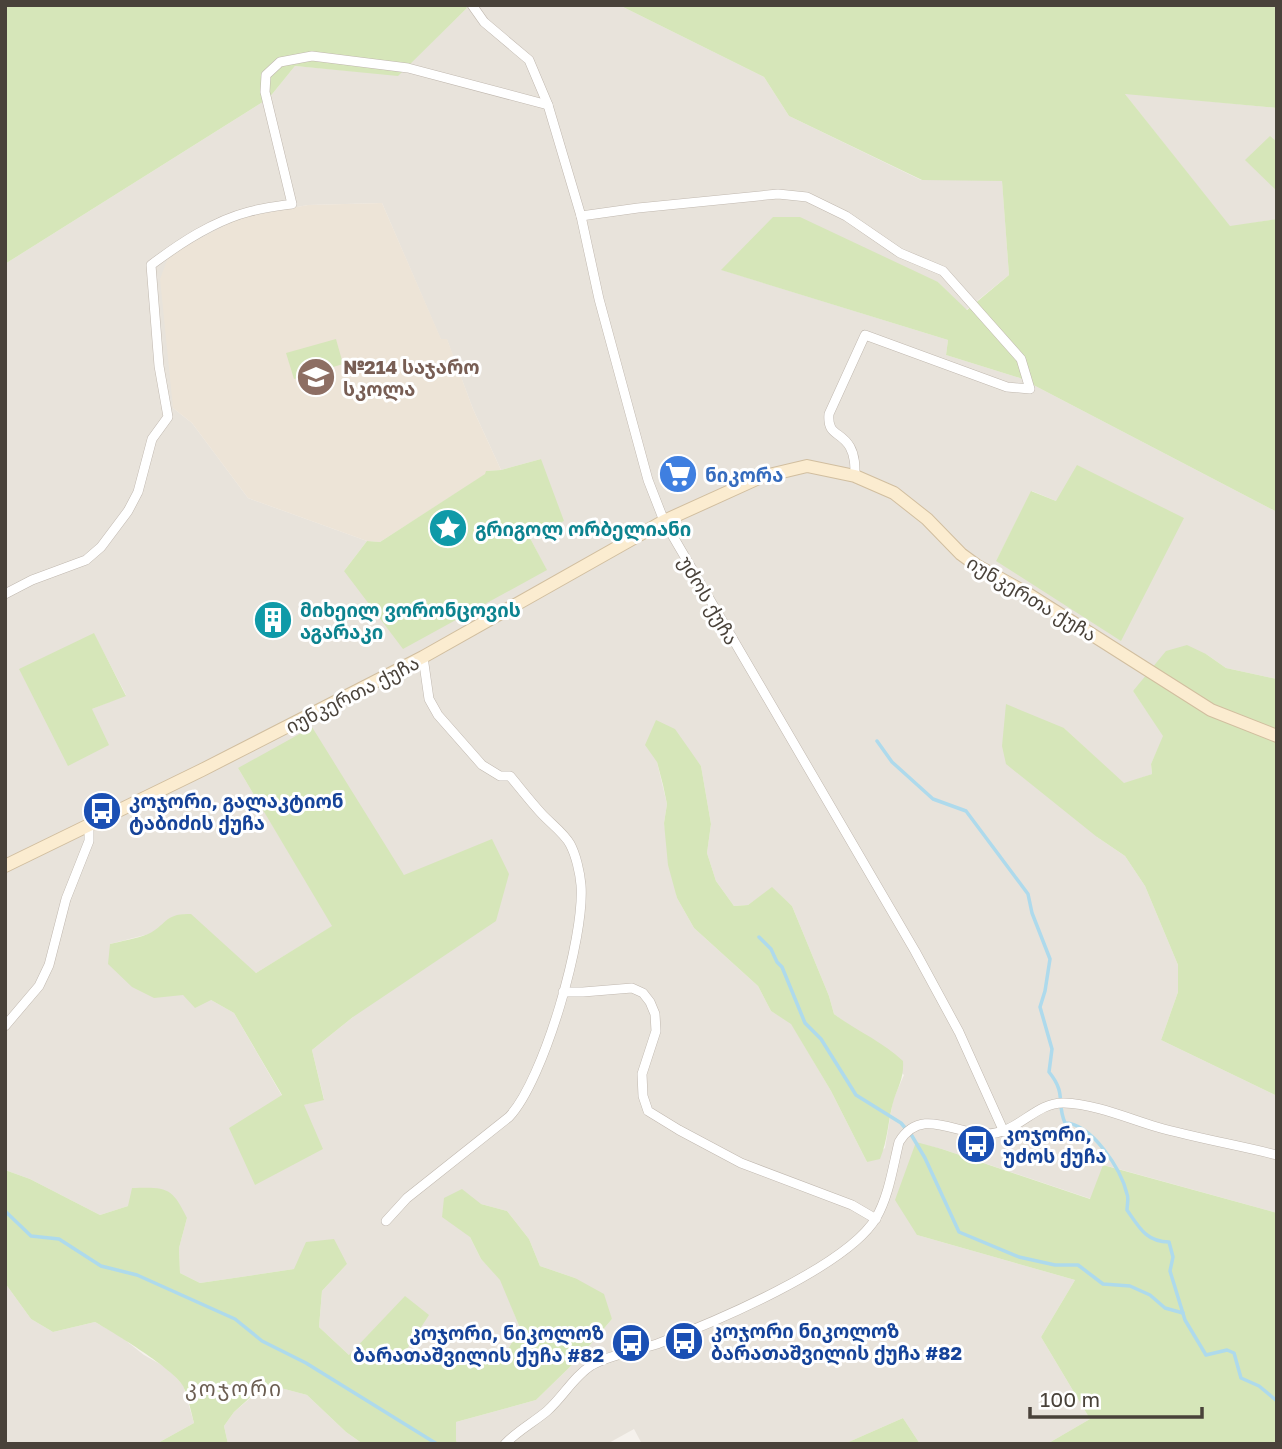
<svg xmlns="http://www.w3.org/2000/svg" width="1282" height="1449" viewBox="0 0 1282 1449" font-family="'Golos Text','Noto Sans Georgian',sans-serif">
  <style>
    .residential { fill: #e8e3db; fill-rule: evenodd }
    .education { fill: #ede4d7 }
    .green { fill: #d6e6b9 }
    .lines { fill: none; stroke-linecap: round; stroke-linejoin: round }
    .stream { stroke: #aedaec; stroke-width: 3.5 }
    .minor-casing { stroke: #c0b8af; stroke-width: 10 }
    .secondary-casing { stroke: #d1be9f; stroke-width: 14 }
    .minor { stroke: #fff; stroke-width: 9 }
    .secondary { stroke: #fbecd0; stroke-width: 12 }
    .labels { text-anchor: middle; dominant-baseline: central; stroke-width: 6; stroke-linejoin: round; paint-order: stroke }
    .education-label { font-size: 19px; font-weight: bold; fill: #785e54; stroke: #fff; text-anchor: start }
    .shop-label { font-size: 19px; font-weight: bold; fill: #366cbe; stroke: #fff; text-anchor: start }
    .culture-label { font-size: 19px; font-weight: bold; fill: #0d838f; stroke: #fff; text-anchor: start }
    .street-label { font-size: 19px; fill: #49423a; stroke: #fff }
    .transit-label { font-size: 19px; font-weight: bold; fill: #164399; stroke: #fff; text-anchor: start }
    .neighbourhood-label { font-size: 21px; letter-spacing: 2px; fill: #6b5e52; stroke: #fff }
  </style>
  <rect width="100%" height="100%" fill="#f5f1ec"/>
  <!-- residential -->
  <g class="residential">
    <path d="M465,5h154l145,72 25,39 132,64h81l7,95 -43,35 -28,-28 -216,-12 226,70 -2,15 74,23 257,134v167l-51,-11 -20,-14 -73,37 31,45 -13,28 1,10 -28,10 -60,-56 33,109 28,19 20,30 33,79v27l-17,48 116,56v117l-173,-48 -13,34 -149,-50 -26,-6 1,92 158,45 -34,57 49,82 -43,25h-127l-17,-26 -59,26h-202l-8,-15 -27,15h-148l-3,-3v-19l80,-22 41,-40 35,-41 -37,-41 -35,-12 -11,-27 -22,-28 -26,-7 -11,33 11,22 20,21 19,48 -13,23 -52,7 -25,7 -23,-17 -58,7 -30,-28 3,-36 25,-27 -53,5 -94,14 -20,-10 -1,-25 8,-30 -59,-12 -28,9 -70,-36 -25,-9v-906l264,-166 26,-32 103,9 69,-67zM382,203l59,137h6l26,69 28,61 40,-11 -11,79 16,31 -202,2 23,-30 -119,-43 -56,-75 -19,-15 68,-191 67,-12zM1032,491l24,10 -60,60zM94,634l32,61 -34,14zM692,754l9,12 10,58 -4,29 9,28 18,25 14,-1 24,-17 20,18 37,90 5,18 25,18 45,43 -11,25 -8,48 -18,14 -36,-71 -40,-68 -20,-12 -13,-25 -64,-58 -17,-30 -13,-75 3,-19 -10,-42zM238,768l166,107 -51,142 -41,33 12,49 -20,6 -22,-9 -48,-83 -23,-13 -28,-5 -73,-51 39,-10 107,39 77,-47z"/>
    <polygon points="1124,93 1277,108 1277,219 1230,227"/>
    <polygon points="5,1283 31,1319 53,1332 95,1322 120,1336 144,1355 167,1368 183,1385 194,1423 156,1444 5,1444"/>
    <polygon points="277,1387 307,1395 346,1432 363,1444 228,1444 224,1426 234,1412 254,1395"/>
  </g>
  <!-- education -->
  <polygon class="education" points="382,203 441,339 447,339 473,409 501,470 486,471 486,474 380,542 367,541 248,498 192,423 173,408 160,279 169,255 241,217 308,205"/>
  <!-- green -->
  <g class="green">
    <polygon points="5,5 465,5 467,8 398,76 295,66 269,98 5,264"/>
    <polygon points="619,5 1277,5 1277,108 1125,94 1230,226 1277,219 1277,512 1020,378 946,355 948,340 721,270 773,217 800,217 938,282 967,310 1009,275 1002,181 922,180 789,116 764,77"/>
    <polygon points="1270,136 1277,142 1277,191 1245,160"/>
    <polygon points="336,339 343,364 294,379 286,353"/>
    <polygon points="541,459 564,521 530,538 547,570 403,649 344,571 367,541 380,542 485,474 486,471 501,470"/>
    <polygon points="1077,465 1184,518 1121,641 996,561 1031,491 1056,501"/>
    <polygon points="94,633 126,696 92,709 109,745 68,766 19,669"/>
    <polygon points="1187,645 1206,654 1226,668 1277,679 1277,1096 1161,1040 1178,992 1178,965 1145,886 1125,856 1097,837 1006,764 1002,746 1006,704 1064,728 1124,783 1152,774 1151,764 1163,736 1133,691 1166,651"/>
    <path d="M656,720l19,9 26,37 10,58 -4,29 9,28 18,25 14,-1 24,-18 20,19 37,90 5,18c23,17 49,28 69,47 1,16 -4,24 -9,38 -6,20 -6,41 -14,60l-13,3 -36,-71 -40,-67 -20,-13 -13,-25 -64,-58 -17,-30 -9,-33 -4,-42 3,-19 -4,-19 -6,-23 -12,-17z"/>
    <path d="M312,727l92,148 88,-36 17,35 -13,47 -143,96 -41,33 12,50 -20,5 19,44 -68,36 -26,-57 53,-33 -48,-82 -23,-13 -16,8 -12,-13 -29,3 -22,-11 -24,-23 2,-20c11,-3 26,-5 38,-10 19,-9 16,-21 43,-20l65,59 76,-47 -94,-158z"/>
    <polygon points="916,1142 942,1149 1090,1199 1103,1165 1277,1213 1277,1444 1047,1444 1090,1419 1041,1337 1075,1280 917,1235 895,1200"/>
    <path d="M5,1170l25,9 70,36 28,-9 4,-18c35,-1 40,-1 55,30l-8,30 1,25 20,10 94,-14 12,-27 28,-3 13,25 -25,27 -3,36 30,28 56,-59 24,19 -22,34 23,16 25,-7 52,-7 13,-23 -20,-48 -19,-21 -11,-22 -28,-20 2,-19 18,-9 19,15 26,7 22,28 11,27 35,12 29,16 8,25 -35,41 -41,40 -80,22v19l3,3h-96l-17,-12 -39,-37 -30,-8 -24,8 -19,17 -10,14 4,18h-72l38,-21c-3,-12 -6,-26 -11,-37 -9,-17 -69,-53 -88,-64l-42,10 -22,-13 -26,-36z"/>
    <polygon points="903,1418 920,1444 844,1444"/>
  </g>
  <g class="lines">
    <!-- stream -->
    <g class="stream">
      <path d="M877,741l15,21 41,37 33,12 62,83 4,19 18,46 -5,32 -5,16 12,42 -3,23c18,22 7,30 16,51 27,1 56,46 62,71 2,4 0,11 0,16 12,17 19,32 42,32l4,15 -3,14 15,49 21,35 21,-5 7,3 7,25 18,8 18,15"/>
      <polyline points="759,937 771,949 777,962 782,967 805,1023 821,1039 856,1095 901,1123 912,1136 925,1158 959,1232 1019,1257 1055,1265 1078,1265 1103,1284 1130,1286 1150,1295 1165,1308 1183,1313"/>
      <polyline points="5,1211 31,1236 59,1239 101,1266 137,1275 235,1319 262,1341 306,1363 437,1444"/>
    </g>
    <!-- minor casing -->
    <g class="minor-casing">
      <g id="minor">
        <polyline points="472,5 484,22 529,60 548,105 581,216 599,299 648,480 664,521 915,951 959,1032 1004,1132"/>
        <path d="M581,216l57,-8 140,-14 29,3 39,19 54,37 43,18 78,88 9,30 -23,-2 -142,-52 -36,79c-2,22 12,17 21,33 5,9 5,19 5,29"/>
        <path d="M5,594l27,-14 54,-20 15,-13 27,-36 10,-19 14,-53 16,-22 -9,-51 -8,-101c28,-21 62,-44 97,-53 14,-4 30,-6 44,-8l-27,-112 1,-17 14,-13 32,-6 96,12 140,37"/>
        <polyline points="563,992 583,992 632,988 643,993 650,1002 655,1014 656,1031 642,1074 643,1096 648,1111 679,1130 741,1163 852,1205 876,1219"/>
        <polyline points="5,1026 39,986 49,965 66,899 89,841 89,826"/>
        <path d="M386,1221l21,-23 102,-81c35,-37 76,-180 72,-232 -1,-12 -5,-30 -11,-41 -6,-11 -20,-21 -29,-31 -11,-12 -21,-25 -31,-37h-10l-18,-11 -44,-50 -9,-16 -6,-42"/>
        <path d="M505,1444c12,-13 29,-22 42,-33 16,-14 27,-35 45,-46 19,-11 44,-14 65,-21 55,-21 190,-77 219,-126 13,-22 17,-52 23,-76 22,-36 55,-8 87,-8 32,0 49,-32 78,-31 31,1 63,15 93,24 39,11 80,18 120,28"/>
      </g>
    </g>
    <!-- secondary casing -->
    <g class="secondary-casing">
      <polyline id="secondary" points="5,866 202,770 423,657 664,521 761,477 807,466 855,476 894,493 927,519 961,554 976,565 1028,594 1211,710 1277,736"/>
    </g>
    <!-- minor -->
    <use href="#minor" class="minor"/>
    <!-- secondary -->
    <use href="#secondary" class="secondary"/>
  </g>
  <!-- icons -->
  <defs>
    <g id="school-disc" transform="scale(2.0125)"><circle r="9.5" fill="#8d6e63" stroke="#fff"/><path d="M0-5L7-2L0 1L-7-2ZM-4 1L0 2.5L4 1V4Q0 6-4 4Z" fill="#fff"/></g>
    <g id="supermarket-disc" transform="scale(2.0125)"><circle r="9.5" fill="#3f7fe0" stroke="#fff"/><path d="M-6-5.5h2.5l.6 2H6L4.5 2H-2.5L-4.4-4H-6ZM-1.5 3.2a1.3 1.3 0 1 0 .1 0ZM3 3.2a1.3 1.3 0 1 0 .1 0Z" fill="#fff"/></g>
    <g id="sight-disc" transform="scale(2.0125)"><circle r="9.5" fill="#0f9aa8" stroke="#fff"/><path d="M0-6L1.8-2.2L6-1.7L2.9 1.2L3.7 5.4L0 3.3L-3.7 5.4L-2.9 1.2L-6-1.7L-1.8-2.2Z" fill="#fff"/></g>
    <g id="building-disc" transform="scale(2.0125)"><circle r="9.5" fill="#0f9aa8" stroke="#fff"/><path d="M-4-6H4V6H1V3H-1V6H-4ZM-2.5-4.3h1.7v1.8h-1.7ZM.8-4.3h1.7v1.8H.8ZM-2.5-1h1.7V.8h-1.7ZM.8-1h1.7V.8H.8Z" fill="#fff"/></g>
    <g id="bus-disc" transform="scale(2.0125)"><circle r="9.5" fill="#1a4fb4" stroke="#fff"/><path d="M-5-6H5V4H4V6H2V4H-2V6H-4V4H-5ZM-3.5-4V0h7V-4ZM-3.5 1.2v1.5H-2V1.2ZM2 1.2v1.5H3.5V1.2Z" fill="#fff"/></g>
  </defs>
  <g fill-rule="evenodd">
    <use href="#school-disc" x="316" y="377"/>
    <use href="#supermarket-disc" x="678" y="474"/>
    <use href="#sight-disc" x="448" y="528"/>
    <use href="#building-disc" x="273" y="620"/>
    <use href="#bus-disc" x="102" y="811"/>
    <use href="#bus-disc" x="976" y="1144"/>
    <use href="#bus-disc" x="684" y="1341"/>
    <use href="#bus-disc" x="631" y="1343"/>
  </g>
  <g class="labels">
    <!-- education labels -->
    <g class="education-label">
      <text x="343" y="366">№214 საჯარო<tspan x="343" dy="22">სკოლა</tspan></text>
    </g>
    <!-- shop labels -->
    <g class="shop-label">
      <text x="705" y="474">ნიკორა</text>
    </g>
    <!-- culture labels -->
    <g class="culture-label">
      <text x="475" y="528">გრიგოლ ორბელიანი</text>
      <text x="300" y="609">მიხეილ ვორონცოვის<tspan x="300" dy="22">აგარაკი</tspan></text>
    </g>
    <!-- street labels -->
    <g class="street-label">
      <text transform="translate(1032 598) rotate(31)">იუნკერთა ქუჩა</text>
      <text transform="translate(709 600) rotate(60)">უძოს ქუჩა</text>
      <text transform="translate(352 694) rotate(-27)">იუნკერთა ქუჩა</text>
    </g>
    <!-- transit labels -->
    <g class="transit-label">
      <text x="129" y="800">კოჯორი, გალაკტიონ<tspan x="129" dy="22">ტაბიძის ქუჩა</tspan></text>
      <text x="1003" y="1133">კოჯორი,<tspan x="1003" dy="22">უძოს ქუჩა</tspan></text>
      <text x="711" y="1330">კოჯორი ნიკოლოზ<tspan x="711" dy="22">ბარათაშვილის ქუჩა #82</tspan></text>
      <text x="604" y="1332" text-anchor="end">კოჯორი, ნიკოლოზ<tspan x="604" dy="22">ბარათაშვილის ქუჩა #82</tspan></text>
    </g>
    <!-- neighbourhood labels -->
    <g class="neighbourhood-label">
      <text x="234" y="1388">კოჯორი</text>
    </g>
  </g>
  <!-- border -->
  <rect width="1282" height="1449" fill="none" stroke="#49423a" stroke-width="14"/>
  <!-- scale -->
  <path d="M1030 1407v10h172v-10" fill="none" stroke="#49423a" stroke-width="3.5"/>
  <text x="1040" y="1407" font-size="21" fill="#49423a" stroke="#ffffff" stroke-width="5" paint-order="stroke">100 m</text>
</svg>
